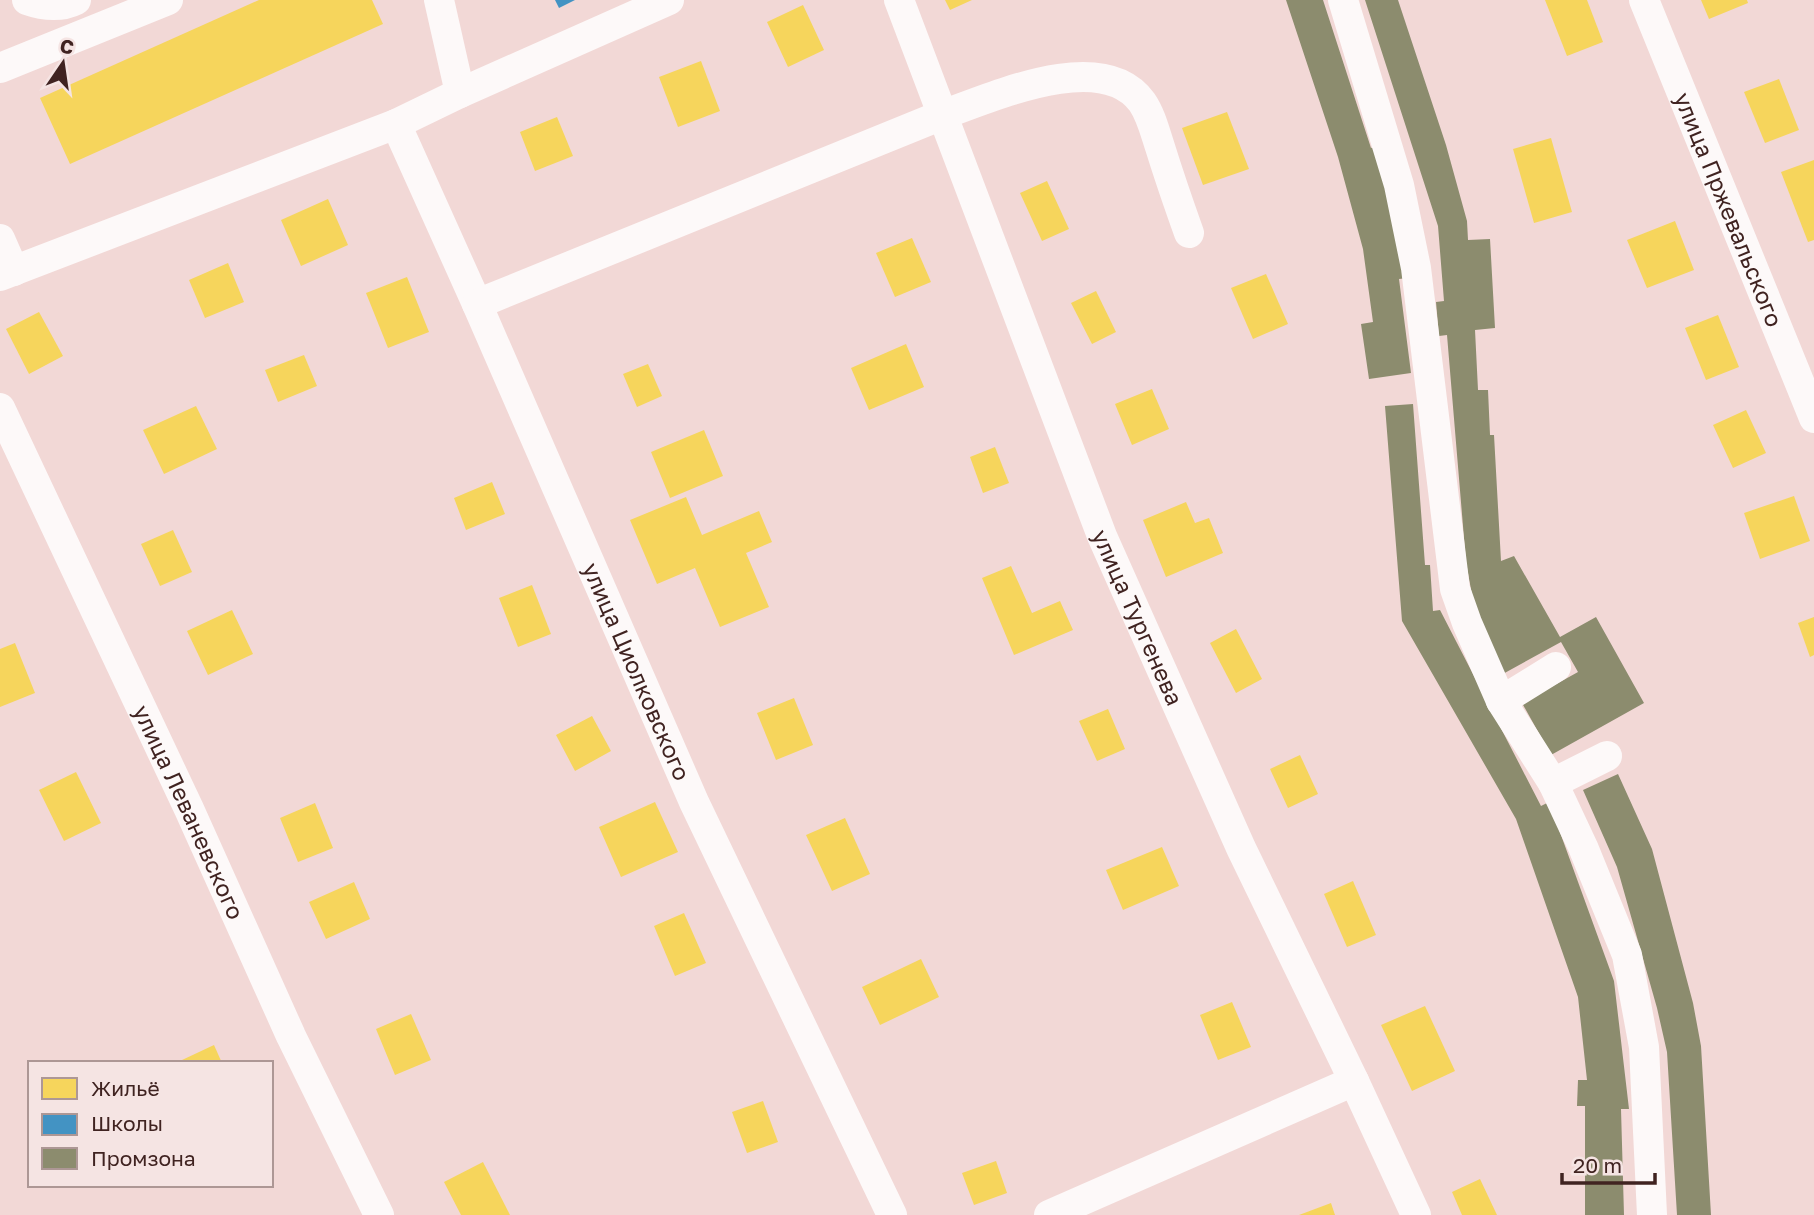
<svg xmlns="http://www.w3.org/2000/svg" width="1814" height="1215" viewBox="0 0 1814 1215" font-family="'Golos Text',sans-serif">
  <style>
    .homes { fill: #f6d55c }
    .schools { fill: #4393c3 }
    .industry { fill: #8c8c6e }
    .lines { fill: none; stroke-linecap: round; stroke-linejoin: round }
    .minor { stroke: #fdf9f9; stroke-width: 30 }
    .labels { text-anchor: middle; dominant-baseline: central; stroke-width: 7; stroke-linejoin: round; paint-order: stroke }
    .street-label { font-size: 23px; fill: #402321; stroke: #f5e4e3 }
  </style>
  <rect width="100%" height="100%" fill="#f2d8d6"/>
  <!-- homes -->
  <g class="homes">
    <polygon points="259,0 372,0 383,24 70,164 40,98"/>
    <polygon points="945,0 972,0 950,10"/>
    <polygon points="1545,0 1587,0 1603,42 1567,56"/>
    <polygon points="1701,0 1747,0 1748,3 1709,19"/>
    <polygon points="803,5 824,50 788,67 767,22"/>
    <polygon points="701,61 720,111 678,127 659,77"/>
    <polygon points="1779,79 1799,130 1765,143 1744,92"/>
    <polygon points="1227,112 1249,169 1203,185 1182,128"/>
    <polygon points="557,117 573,156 535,171 520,132"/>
    <polygon points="1551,138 1572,212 1534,223 1513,149"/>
    <polygon points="1814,160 1814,240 1808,242 1781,172"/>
    <polygon points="1047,181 1069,229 1042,241 1020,193"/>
    <polygon points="328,199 348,245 301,266 281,220"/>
    <polygon points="1675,221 1694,270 1647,288 1627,240"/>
    <polygon points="912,238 931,282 895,297 876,253"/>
    <polygon points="228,263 244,302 205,318 189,280"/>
    <polygon points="1266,274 1288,324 1253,339 1231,288"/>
    <polygon points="407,277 429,332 388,348 366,293"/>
    <polygon points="1096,291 1116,332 1092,344 1071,303"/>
    <polygon points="39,312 63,356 29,374 6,329"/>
    <polygon points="1718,315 1739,367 1706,380 1685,328"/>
    <polygon points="906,344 924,387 869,410 851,368"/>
    <polygon points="304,355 317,386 278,402 265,370"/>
    <polygon points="648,364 662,396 637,407 623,374"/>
    <polygon points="1152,389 1169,429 1132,445 1115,404"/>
    <polygon points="196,406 217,449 164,474 143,430"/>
    <polygon points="1746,410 1766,453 1733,468 1713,425"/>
    <polygon points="704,430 723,476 670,498 651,452"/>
    <polygon points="995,447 1009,483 983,493 970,457"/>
    <polygon points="492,482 505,514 466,530 454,498"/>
    <polygon points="1794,496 1810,541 1760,559 1744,513"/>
    <polygon points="686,497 702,535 759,511 772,542 746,553 769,607 720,627 695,568 657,584 630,520"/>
    <polygon points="1186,502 1195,523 1209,518 1223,553 1166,577 1143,520"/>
    <polygon points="173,530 192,572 160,586 141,544"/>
    <polygon points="1011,566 1032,613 1060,601 1073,630 1014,655 982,578"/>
    <polygon points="532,585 551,634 518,647 499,598"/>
    <polygon points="232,610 253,654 208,675 187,631"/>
    <polygon points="1814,617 1814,655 1810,657 1798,623"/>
    <polygon points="1236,629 1262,679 1236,693 1210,643"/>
    <polygon points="15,643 35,693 0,707 0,649"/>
    <polygon points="794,698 813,745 776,760 757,713"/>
    <polygon points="1108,709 1125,749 1097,761 1079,721"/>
    <polygon points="592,716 611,751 575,771 556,735"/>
    <polygon points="1300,755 1318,794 1288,808 1270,769"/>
    <polygon points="76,772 101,823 64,841 39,790"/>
    <polygon points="655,802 678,852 621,877 599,827"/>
    <polygon points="315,803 333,848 298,862 280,818"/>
    <polygon points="845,818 870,874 832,891 806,835"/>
    <polygon points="1162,847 1179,886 1123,910 1106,870"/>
    <polygon points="1353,881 1376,935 1347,947 1324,894"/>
    <polygon points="354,882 370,919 326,939 309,902"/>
    <polygon points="684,913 706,963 675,976 654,926"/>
    <polygon points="921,959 939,997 880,1025 862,987"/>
    <polygon points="1232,1002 1251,1047 1218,1060 1200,1015"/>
    <polygon points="1425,1006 1455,1071 1412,1091 1381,1025"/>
    <polygon points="411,1014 431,1060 395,1075 376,1029"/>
    <polygon points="214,1045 222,1063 183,1063 182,1060"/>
    <polygon points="763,1101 778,1142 747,1153 732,1112"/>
    <polygon points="996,1161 1007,1193 974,1205 962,1173"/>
    <polygon points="483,1162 510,1215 461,1215 444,1182"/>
    <polygon points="1480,1179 1497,1215 1462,1215 1452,1192"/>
    <polygon points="1331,1203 1335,1215 1299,1215"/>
  </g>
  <!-- schools -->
  <polygon class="schools" points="555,0 575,0 559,8"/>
  <!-- industry -->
  <g class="industry">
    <polygon points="1286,0 1323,0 1371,148 1377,146 1408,278 1399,279 1411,373 1369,379 1361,324 1373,322 1363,249 1338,157"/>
    <polygon points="1365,0 1398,0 1446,145 1467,221 1468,240 1490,239 1495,328 1475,330 1478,390 1488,390 1490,435 1494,435 1501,561 1514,556 1560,637 1596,617 1644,703 1551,755 1522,703 1578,672 1561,642 1501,675 1474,606 1466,562 1447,335 1439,336 1436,302 1444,301 1438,226"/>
    <polygon points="1413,404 1425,565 1430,565 1433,611 1440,610 1541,806 1549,802 1614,981 1629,1109 1621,1109 1624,1215 1585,1215 1585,1106 1577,1106 1578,1080 1587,1080 1578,997 1516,819 1402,621 1385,406"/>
    <polygon points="1618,774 1652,849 1693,1003 1701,1046 1711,1215 1677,1215 1667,1052 1657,1008 1617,867 1583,790"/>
  </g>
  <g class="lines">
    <!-- minor -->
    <g class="minor">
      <path d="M27,0c17,6 33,8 49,0"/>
      <polyline points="439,0 460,93"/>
      <path id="s1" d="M899,0l203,536 139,312 113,233 62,134"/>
      <polyline points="1343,0 1399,185 1416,268 1455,589 1467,623 1501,701 1553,783 1583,847 1627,955 1644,1047 1652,1215"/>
      <path id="s2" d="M1644,0l170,418"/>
      <polyline points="0,68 168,0"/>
      <path id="s3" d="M396,124l81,180 217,498 198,413"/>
      <polyline points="0,239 14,271"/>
      <polyline points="0,276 396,124 460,93 669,0"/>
      <path d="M477,304l465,-189c51,-18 160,-68 200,-13 9,13 13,30 18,45 9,29 19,58 29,86"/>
      <path id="s4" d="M0,408l189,401 102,227 88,179"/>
      <polyline points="1501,701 1556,667"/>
      <polyline points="1553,783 1607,756"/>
      <polyline points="1049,1215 1354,1081"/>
    </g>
  </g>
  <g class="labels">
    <!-- street labels -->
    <g class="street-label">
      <text stroke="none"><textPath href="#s2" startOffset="226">улица Пржевальского</textPath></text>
      <text stroke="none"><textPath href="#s1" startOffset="662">улица Тургенева</textPath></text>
      <text stroke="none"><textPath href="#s3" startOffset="598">улица Циолковского</textPath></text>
      <text stroke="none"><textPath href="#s4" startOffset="446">улица Леваневского</textPath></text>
    </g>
  </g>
  <!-- legend -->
  <rect x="28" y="1061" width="245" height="126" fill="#f5e4e3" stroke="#ad9795" stroke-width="2"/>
  <rect x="42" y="1078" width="35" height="21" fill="#f6d55c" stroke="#ad9795" stroke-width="2"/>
  <text x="91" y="1096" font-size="21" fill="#402321">Жильё</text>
  <rect x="42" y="1114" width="35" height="21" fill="#4393c3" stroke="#ad9795" stroke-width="2"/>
  <text x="91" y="1131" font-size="21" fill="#402321">Школы</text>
  <rect x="42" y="1148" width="35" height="21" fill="#8c8c6e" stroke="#ad9795" stroke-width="2"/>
  <text x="91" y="1166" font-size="21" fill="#402321">Промзона</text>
  <!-- north arrow -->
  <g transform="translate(63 63) rotate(13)" stroke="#f5e4e3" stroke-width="5" paint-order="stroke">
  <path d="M0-5L12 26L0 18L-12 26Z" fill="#402321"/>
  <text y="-10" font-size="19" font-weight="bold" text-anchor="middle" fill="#402321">С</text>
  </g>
  <!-- scale -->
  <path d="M1562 1173v10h93v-10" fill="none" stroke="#402321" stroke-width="3.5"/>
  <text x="1573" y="1173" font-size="21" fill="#402321" stroke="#f5e4e3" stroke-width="5" paint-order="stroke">20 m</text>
</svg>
